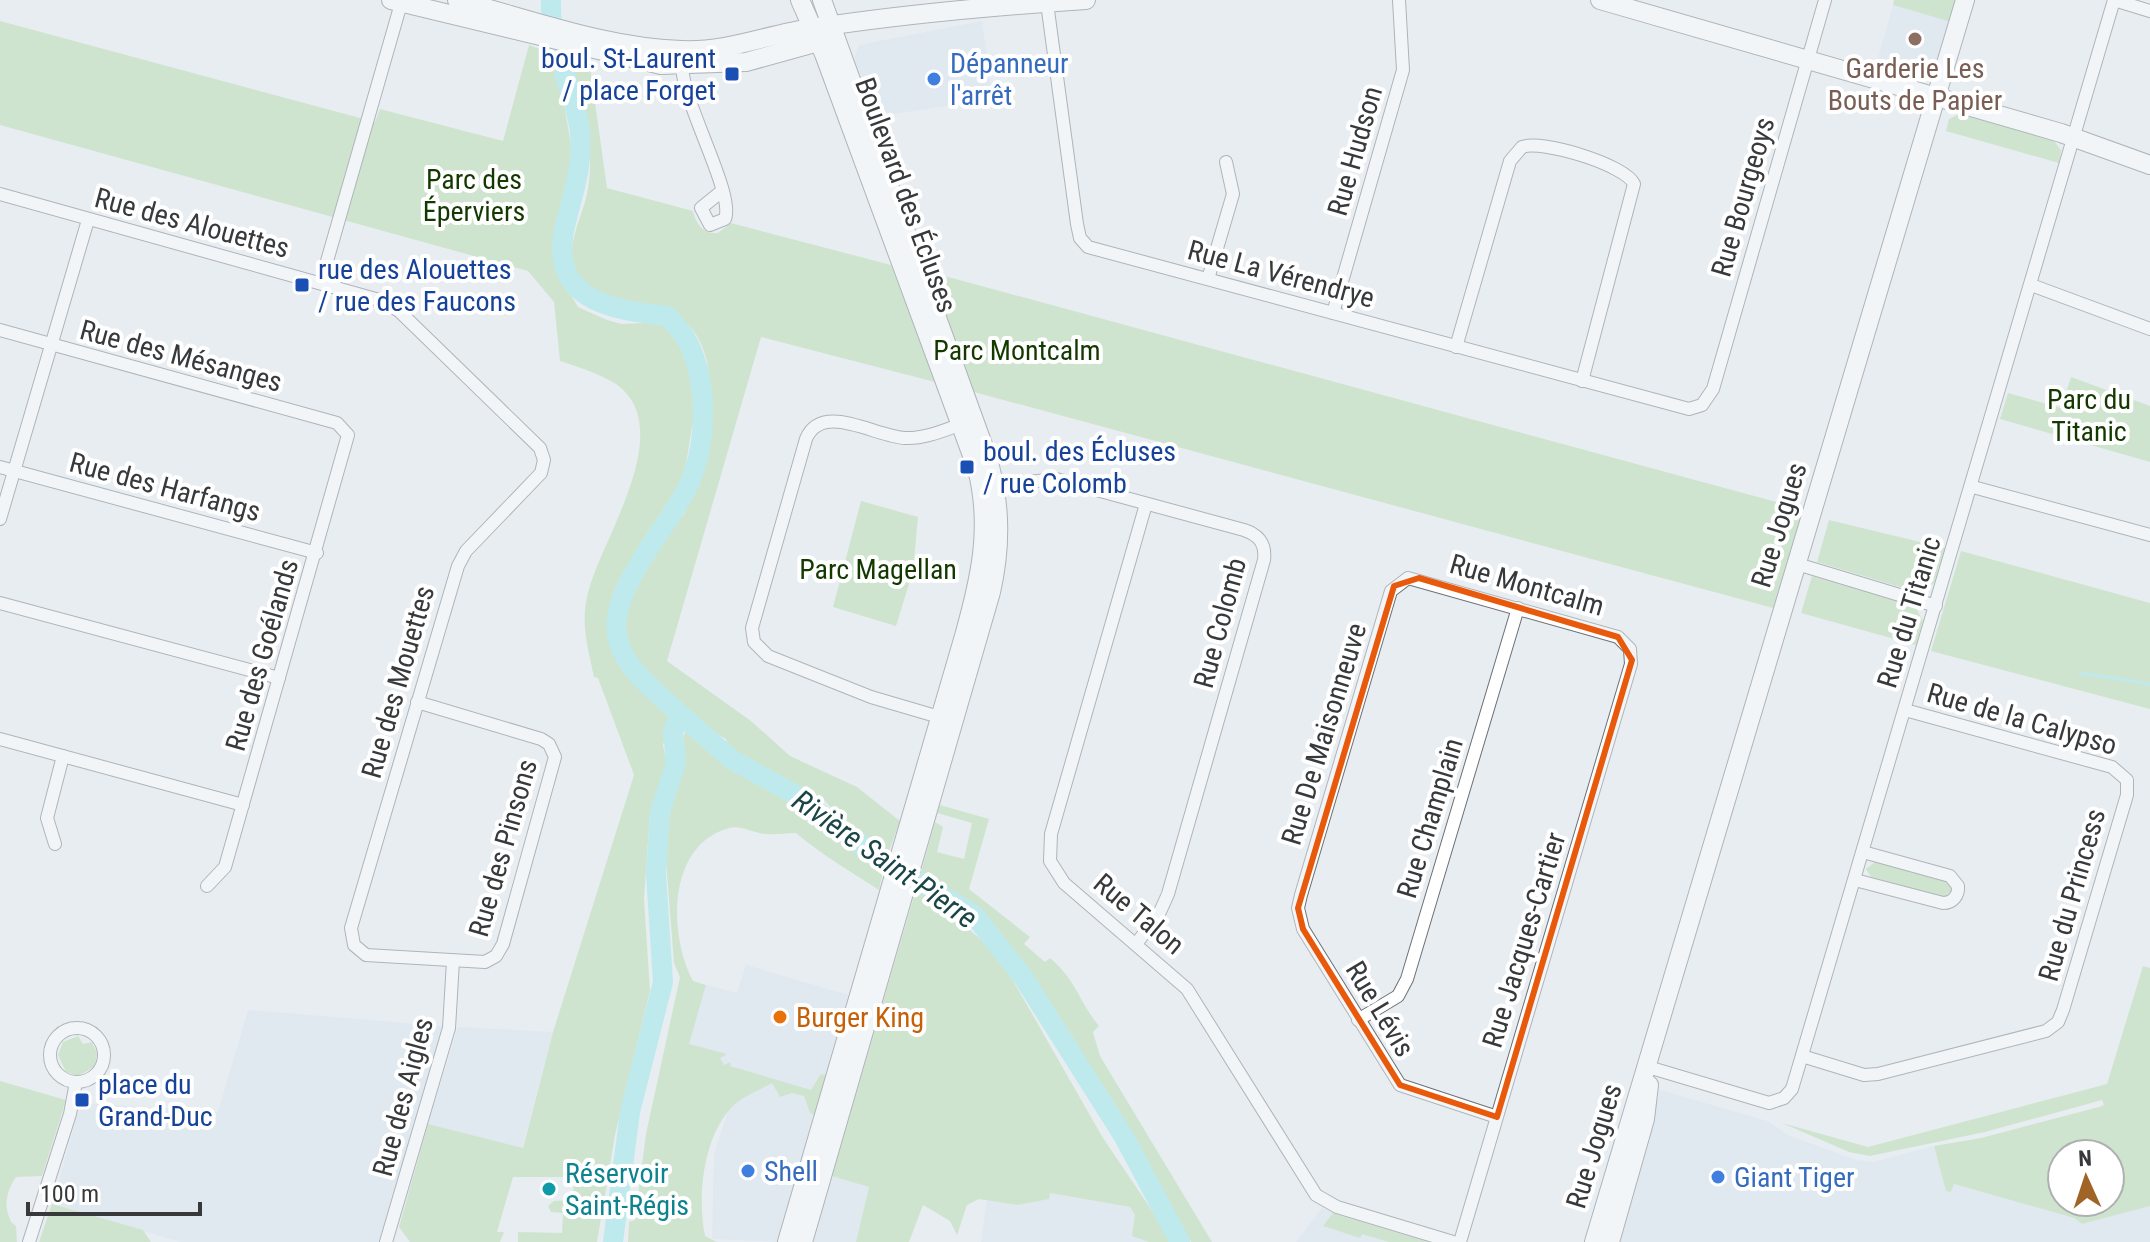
<svg xmlns="http://www.w3.org/2000/svg" width="2150" height="1242" viewBox="0 0 2150 1242" font-family="'Roboto Condensed',sans-serif">
  <style>
    .built { fill: #d8e3ed }
    .green { fill: #b1daa3; fill-rule: evenodd }
    .lines { fill: none; stroke-linecap: round; stroke-linejoin: round }
    .stream { stroke: #8ce7e9; stroke-width: 3 }
    .river { stroke: #8ce7e9; stroke-width: 20 }
    .street-casing { stroke: #6c7074; stroke-width: 14 }
    .secondary-casing { stroke: #6c7074; stroke-width: 20 }
    .street { stroke: #fff; stroke-width: 12 }
    .secondary { stroke: #fff; stroke-width: 18 }
    .marked { fill: none; stroke: #e8590c; stroke-width: 6; stroke-linejoin: round }
    .education-dot { fill: #8d6e63; stroke: #fff; stroke-width: 3 }
    .transit-dot { fill: #1a4fb4; stroke: #fff; stroke-width: 3 }
    .shop-dot { fill: #3f7fe0; stroke: #fff; stroke-width: 3 }
    .food-dot { fill: #e8710a; stroke: #fff; stroke-width: 3 }
    .culture-dot { fill: #0f9aa8; stroke: #fff; stroke-width: 3 }
    .labels { text-anchor: middle; dominant-baseline: central; stroke-width: 8; stroke-linejoin: round; paint-order: stroke }
    .transit-label { font-size: 28px; fill: #164399; stroke: #fff; text-anchor: start }
    .shop-label { font-size: 28px; fill: #366cbe; stroke: #fff; text-anchor: start }
    .education-label { font-size: 28px; fill: #785e54; stroke: #fff }
    .street-label { font-size: 28px; fill: #37393b; stroke: #fff }
    .park-label { font-size: 28px; fill: #133900; stroke: #fff }
    .food-label { font-size: 28px; fill: #c56008; stroke: #fff; text-anchor: start }
    .culture-label { font-size: 28px; fill: #0d838f; stroke: #fff; text-anchor: start }
    .water-label { font-size: 30px; font-style: italic; fill: #1b4647; stroke: #fff }
  </style>
  <rect width="100%" height="100%" fill="#e8edf2"/>
  <!-- built -->
  <g class="built">
    <polygon points="1893,5 1951,22 1933,78 1923,80 1876,66"/>
    <polygon points="982,21 993,99 873,117 853,62 859,45"/>
    <polygon points="746,965 849,995 778,1242 712,1239 714,1155 740,1071 685,1056 706,985 737,993"/>
    <polygon points="248,1010 443,1026 389,1213 378,1242 181,1242 52,1204 81,1103 218,1112"/>
    <polygon points="458,1027 553,1032 522,1148 428,1124"/>
    <polygon points="1660,1090 1767,1121 1788,1135 1856,1160 1873,1162 1934,1146 1946,1191 1951,1192 1954,1184 2074,1218 2082,1224 2150,1206 2150,1242 1620,1242"/>
    <polygon points="832,1176 869,1186 857,1242 813,1242"/>
    <polygon points="1050,1193 1130,1207 1149,1242 981,1242 987,1200 1017,1205"/>
    <polygon points="1322,1208 1338,1215 1429,1242 1296,1242"/>
  </g>
  <!-- green -->
  <g class="green">
    <polygon points="1894,0 1958,0 1951,22 1893,5"/>
    <path d="M0,21l375,101 5,-13 123,32 26,-96 19,7 13,36 10,56 -2,43 -13,45 1,37 5,11 16,27 29,13 15,4 43,-2 22,25 12,69 -7,11 -10,62 -63,98 -9,41 12,42 50,47 -9,28 4,18 -17,51 -6,85 6,92 -35,144 -18,107h-79v-10l44,1 1,-20 -12,-1 -3,-6 6,-5 19,-1 1,-23h-61l-16,55h7l-4,10h-90l-11,-15 29,-103 95,24 30,-116 81,-257 -36,-97 -4,-1c-6,-29 -14,-55 -6,-84 13,-54 91,-164 28,-209 -14,-9 -40,-18 -56,-23l-6,-59 -26,-31 -528,-146z"/>
    <path d="M568,56l21,4 18,128 86,23c3,13 10,23 25,22l13,-10 160,42 44,117 -174,-45 -94,324 84,60 39,35 67,31 43,34 -12,33 -32,-19 -32,-35 -94,-47 -4,-14c-48,-27 -123,-86 -97,-147 8,-20 27,-36 38,-54 2,-5 4,-13 7,-17 3,-2 8,-3 10,-7 3,-5 2,-11 4,-17 15,-43 20,-67 18,-112 0,-8 3,-15 1,-23 -18,-85 -108,-34 -133,-94 -8,-21 7,-50 12,-70 12,-49 -5,-95 -18,-142z"/>
    <polygon points="1962,113 2054,141 2061,150 2059,163 1946,131 1949,119"/>
    <polygon points="930,272 1806,510 1777,609 974,392"/>
    <polygon points="2071,377 2150,406 2150,462 2000,419 2008,393 2061,408"/>
    <polygon points="861,501 918,517 913,571 896,626 833,607"/>
    <polygon points="1829,520 1945,548 1934,583 1920,593 1817,562"/>
    <polygon points="1961,551 2150,603 2150,709 1931,651"/>
    <polygon points="1812,576 1915,606 1923,621 1916,645 1801,613"/>
    <path d="M690,726l48,43 43,22 102,81 -4,18c-29,-19 -57,-35 -83,-57 -10,0 -22,2 -31,1 -12,-1 -25,-9 -36,-6 -62,17 -61,106 -36,153l13,4 -17,59 38,10 -7,4 4,7 7,-3 -1,4 81,24 10,-16 5,1 -11,40 -5,-2 -6,-17 -12,-3 -12,4 -8,-14c-12,7 -28,13 -38,22 -31,30 -37,91 -29,131l12,6h-89l1,-20 6,-2 11,-86 34,-157 -6,-14 -10,-127 18,-69 2,-33z"/>
    <path d="M940,805l49,14 -20,70 61,48 -6,7 21,18 5,-4c27,23 28,42 49,68l-6,6 7,24 112,186h-21l-76,-113 -99,-168 -29,-35 -66,-54 14,-50 8,5 -6,25 27,7 8,-36 -35,-10z"/>
    <polygon points="1875,862 1948,882 1952,890 1944,897 1871,877 1866,869"/>
    <polygon points="917,886 984,942 1011,977 1103,1138 1155,1215 1179,1242 1149,1242 1132,1236 1135,1215 1130,1207 1050,1193 1049,1199 1017,1205 979,1199 967,1205 957,1235 950,1221 923,1205 909,1242 856,1242 869,1187 832,1176"/>
    <path d="M2143,966l7,2v238l-68,18 -8,-6 -120,-34 -3,8 -5,-1 -12,-45 47,-8 118,-31 5,-2 -2,-5 -117,32 -115,24 -21,-4 -67,-29 86,24 239,-63zM2062,1154h48v48h-48z"/>
    <polygon points="78,1036 83,1044 92,1042 97,1053 95,1066 79,1076 66,1072 58,1055 63,1042"/>
    <path d="M0,1081l66,19 -24,76 -26,1c-10,15 -13,30 -4,46l4,3 1,16h-17z"/>
    <polygon points="52,1204 143,1230 151,1242 39,1242"/>
    <polygon points="1333,1213 1338,1215 1429,1242 1389,1242 1362,1234 1360,1238 1323,1226"/>
  </g>
  <g class="lines">
    <!-- stream -->
    <polyline class="stream" points="2081,673 2150,684"/>
    <!-- river -->
    <g class="river">
      <path d="M551,0c-2,47 23,87 29,132 3,34 -6,58 -14,90 -20,78 44,88 101,94 21,20 27,35 33,63 6,31 3,74 -10,103 -19,44 -85,109 -72,158 9,32 39,52 62,74l-7,18 3,30 -16,50 -4,62 7,108 -33,130 -17,130"/>
      <polyline points="680,714 731,759 794,794 871,852 974,915 1023,977 1124,1137 1180,1242"/>
    </g>
    <!-- street casing -->
    <g class="street-casing">
      <g id="street">
        <polyline points="2114,0 2150,11"/>
        <polyline points="1047,3 1077,224 1080,238 1088,247 1689,409 1702,405 1713,389 1825,0"/>
        <path d="M682,66c1,38 53,128 43,153l-15,6 -9,-17 21,-17"/>
        <polyline points="0,194 383,301 399,311 540,448 544,460 541,473 466,551 458,566 351,928 354,945 366,955 485,962 496,956 503,944 555,757 549,744 541,739 417,702"/>
        <polyline points="1208,279 1233,194 1226,162"/>
        <polyline points="321,282 402,0"/>
        <polyline points="2031,285 2150,329"/>
        <polyline points="1333,313 1403,70 1399,0"/>
        <polyline points="0,330 337,423 348,435 225,867 207,886"/>
        <path d="M1456,347l54,-186 12,-14c19,-8 104,18 112,37l-52,197"/>
        <polyline points="0,467 317,553"/>
        <path d="M990,486l66,-7 188,51c15,5 22,14 20,30l-96,334 -9,20 -23,30"/>
        <polyline points="1973,487 2150,535"/>
        <polyline points="1146,504 1051,834 1050,861 1064,883 1187,989 1316,1195 1337,1207 1453,1242"/>
        <polyline points="0,519 88,220"/>
        <polyline points="1797,564 1936,606"/>
        <polyline points="0,603 279,678"/>
        <path d="M946,719l-75,-22 -103,-41 -14,-14 -2,-14 54,-189c16,-38 70,-2 99,-1 21,1 42,-9 62,-16"/>
        <polyline points="0,739 243,805"/>
        <polyline points="55,844 47,818 63,756"/>
        <path d="M1855,880l88,23c10,0 16,-8 15,-17l-8,-10 -87,-24"/>
        <polyline points="1358,1020 1398,996 1407,979 1518,608"/>
        <circle cx="77" cy="1055" r="27"/>
        <polyline points="1802,1056 1864,1075 1878,1074 2046,1031 2058,1022 2063,1010 2127,795 2127,780 2112,767 1905,710"/>
        <polyline points="1648,1067 1769,1103 1784,1098 1792,1089 2114,0"/>
        <polyline points="29,1242 70,1114 76,1082"/>
        <polyline points="386,1242 449,1028 453,961"/>
        <polyline points="1460,1242 1631,664 1630,649 1618,637 1408,578 1391,591 1301,895 1298,908 1303,929 1400,1085 1497,1117"/>
      </g>
    </g>
    <!-- secondary casing -->
    <g class="secondary-casing">
      <g id="secondary">
        <polyline points="391,0 661,65 746,62 829,39"/>
        <path d="M457,0c72,19 150,48 225,50 47,2 86,-16 131,-22 91,-14 181,-22 273,-28"/>
        <polyline points="1600,0 2061,133 2150,165"/>
        <path d="M787,1242l177,-606c16,-57 28,-108 13,-167l-153,-415 -24,-54"/>
        <path d="M803,1242l188,-650c11,-48 10,-93 -5,-139l-164,-453"/>
        <polyline points="1594,1242 1965,0"/>
        <polyline points="1610,1242 1645,1119 1649,1085"/>
      </g>
    </g>
    <!-- street -->
    <use href="#street" class="street"/>
    <!-- secondary -->
    <use href="#secondary" class="secondary"/>
  </g>
  <!-- marked area -->
  <path d="M0 0H2150V1242H0ZM1419,578l199,59 14,23 -135,457 -97,-32 -97,-156 -5,-21 96,-322z" fill="#e8edf2" fill-opacity=".55" fill-rule="evenodd"/>
  <path class="marked" d="M1419,578l199,59 14,23 -135,457 -97,-32 -97,-156 -5,-21 96,-322z"/>
  <!-- markers -->
  <circle class="education-dot" cx="1915" cy="39" r="8"/>
  <g class="transit-dot">
    <rect x="724" y="66" width="16" height="16" rx="4"/>
    <rect x="294" y="277" width="16" height="16" rx="4"/>
    <rect x="959" y="459" width="16" height="16" rx="4"/>
    <rect x="74" y="1092" width="16" height="16" rx="4"/>
  </g>
  <g class="shop-dot">
    <circle cx="934" cy="79" r="8"/>
    <circle cx="748" cy="1171" r="8"/>
    <circle cx="1718" cy="1177" r="8"/>
  </g>
  <circle class="food-dot" cx="780" cy="1017" r="8"/>
  <circle class="culture-dot" cx="549" cy="1189" r="8"/>
  <g class="labels">
    <!-- transit labels -->
    <g class="transit-label">
      <text x="716" y="58" text-anchor="end">boul. St-Laurent<tspan x="716" dy="32">/ place Forget</tspan></text>
      <text x="318" y="269">rue des Alouettes<tspan x="318" dy="32">/ rue des Faucons</tspan></text>
      <text x="983" y="451">boul. des Écluses<tspan x="983" dy="32">/ rue Colomb</tspan></text>
      <text x="98" y="1084">place du<tspan x="98" dy="32">Grand-Duc</tspan></text>
    </g>
    <!-- shop labels -->
    <g class="shop-label">
      <text x="950" y="63">Dépanneur<tspan x="950" dy="32">l'arrêt</tspan></text>
      <text x="764" y="1171">Shell</text>
      <text x="1734" y="1177">Giant Tiger</text>
    </g>
    <!-- education labels -->
    <g class="education-label">
      <text x="1915" y="68">Garderie Les<tspan x="1915" dy="32">Bouts de Papier</tspan></text>
    </g>
    <!-- street labels -->
    <g class="street-label">
      <text transform="translate(1355 151) rotate(-74)">Rue Hudson</text>
      <text transform="translate(906 195) rotate(70)">Boulevard des Écluses</text>
      <text transform="translate(1743 197) rotate(-74)">Rue Bourgeoys</text>
      <text transform="translate(192 223) rotate(15)">Rue des Alouettes</text>
      <text transform="translate(1281 274) rotate(15)">Rue La Vérendrye</text>
      <text transform="translate(181 356) rotate(15)">Rue des Mésanges</text>
      <text transform="translate(165 487) rotate(15)">Rue des Harfangs</text>
      <text transform="translate(1779 525) rotate(-73)">Rue Jogues</text>
      <text transform="translate(1527 585) rotate(16)">Rue Montcalm</text>
      <text transform="translate(1909 612) rotate(-73)">Rue du Titanic</text>
      <text transform="translate(1220 623) rotate(-75)">Rue Colomb</text>
      <text transform="translate(262 655) rotate(-74)">Rue des Goélands</text>
      <text transform="translate(398 682) rotate(-74)">Rue des Mouettes</text>
      <text transform="translate(2022 719) rotate(16)">Rue de la Calypso</text>
      <text transform="translate(1324 734) rotate(-73)">Rue De Maisonneuve</text>
      <text transform="translate(1430 818) rotate(-73)">Rue Champlain</text>
      <text transform="translate(503 848) rotate(-74)">Rue des Pinsons</text>
      <text transform="translate(2072 895) rotate(-74)">Rue du Princess</text>
      <text transform="translate(1139 914) rotate(40)">Rue Talon</text>
      <text transform="translate(1524 940) rotate(-73)">Rue Jacques-Cartier</text>
      <text transform="translate(1380 1009) rotate(59)">Rue Lévis</text>
      <text transform="translate(403 1097) rotate(-75)">Rue des Aigles</text>
      <text transform="translate(1594 1146) rotate(-73)">Rue Jogues</text>
    </g>
    <!-- park labels -->
    <g class="park-label">
      <text x="474" y="179">Parc des<tspan x="474" dy="32">Éperviers</tspan></text>
      <text x="1017" y="350">Parc Montcalm</text>
      <text x="2089" y="399">Parc du<tspan x="2089" dy="32">Titanic</tspan></text>
      <text x="878" y="569">Parc Magellan</text>
    </g>
    <!-- food labels -->
    <g class="food-label">
      <text x="796" y="1017">Burger King</text>
    </g>
    <!-- culture labels -->
    <g class="culture-label">
      <text x="565" y="1173">Réservoir<tspan x="565" dy="32">Saint-Régis</tspan></text>
    </g>
    <!-- water labels -->
    <g class="water-label">
      <text transform="translate(885 859) rotate(35)">Rivière Saint-Pierre</text>
    </g>
  </g>
  <!-- north arrow -->
  <g transform="translate(2086 1178) rotate(357)"><circle r="38" fill="#ffffff" stroke="#afb0b1" stroke-width="2"/>
  <path d="M0-6L14 30L0 20L-14 30Z" fill="#a06426"/>
  <text y="-12" font-size="22" font-weight="bold" text-anchor="middle" fill="#37393b">N</text>
  </g>
  <!-- scale -->
  <path d="M28 1202v12h172v-12" fill="none" stroke="#37393b" stroke-width="4"/>
  <text x="40" y="1202" font-size="24" fill="#37393b" stroke="#ffffff" stroke-width="6" paint-order="stroke">100 m</text>
</svg>
